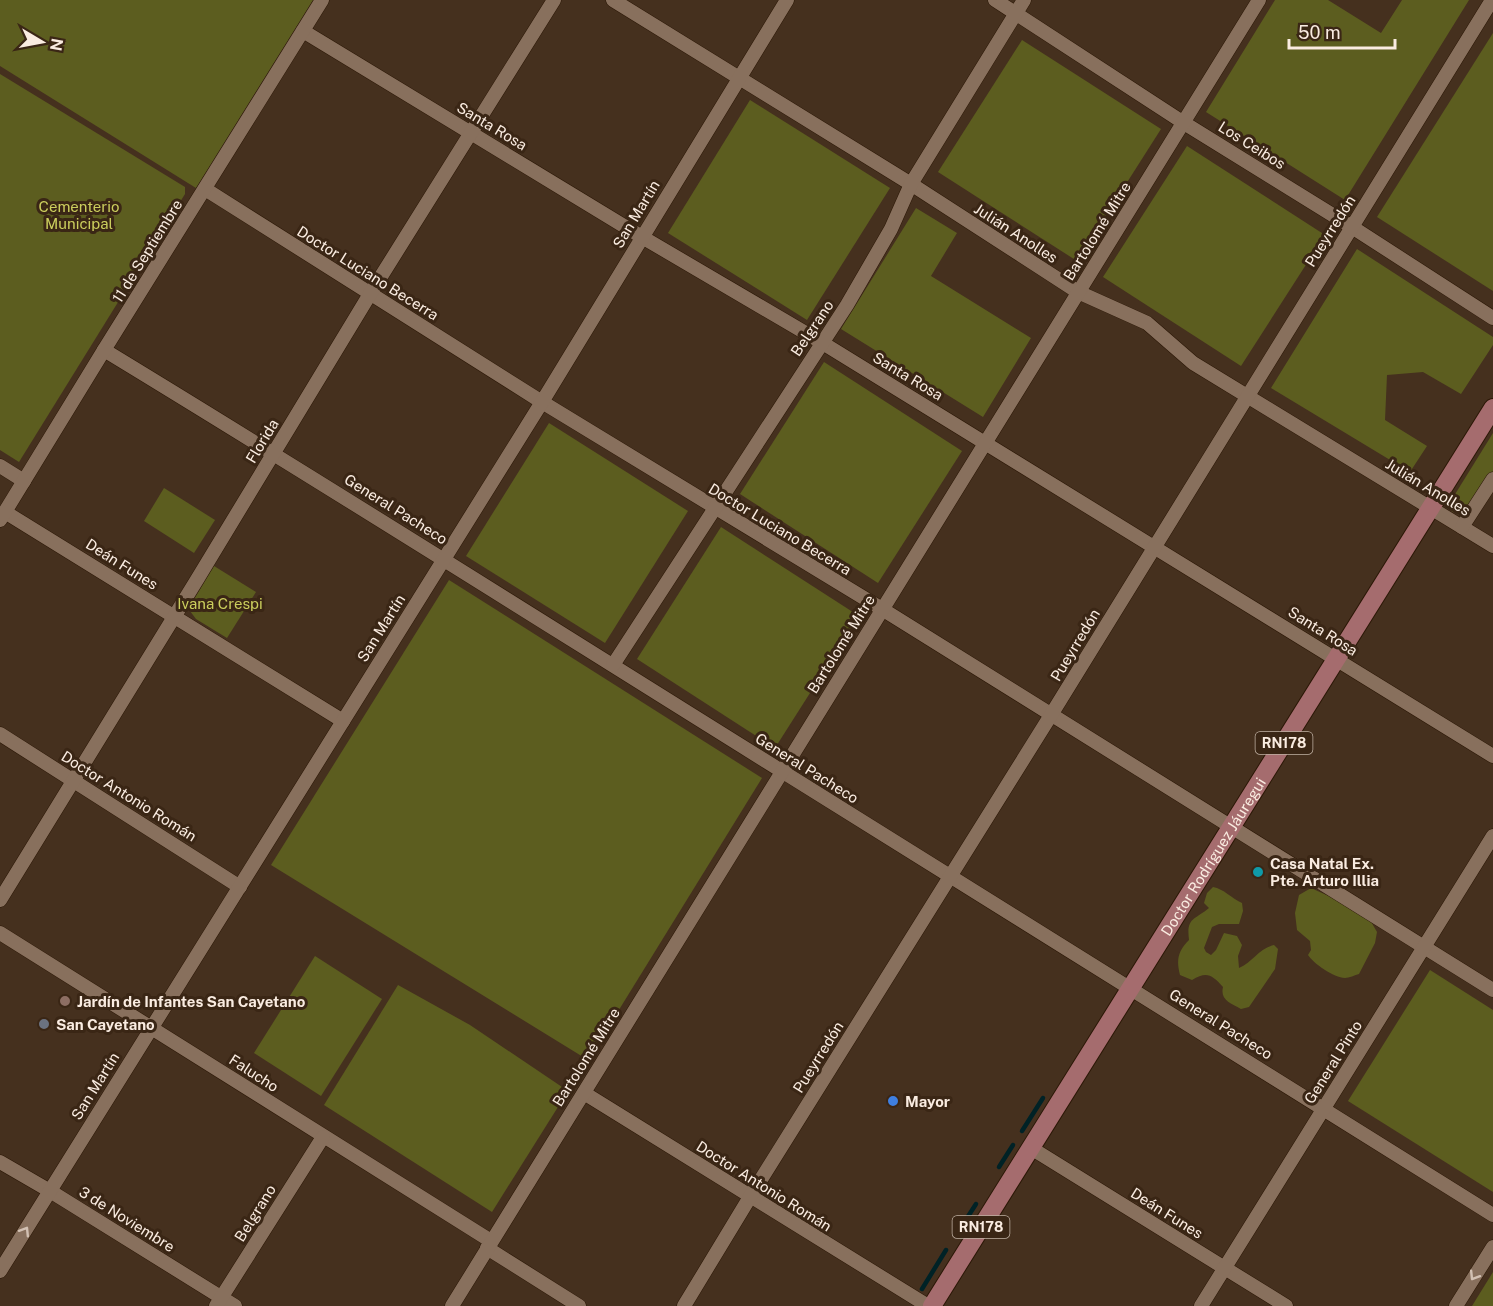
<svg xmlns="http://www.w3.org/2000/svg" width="1493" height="1306" viewBox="0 0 1493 1306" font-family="'Public Sans',sans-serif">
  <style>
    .green { fill: #5c5d1f }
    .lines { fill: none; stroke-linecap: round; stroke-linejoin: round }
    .stream { stroke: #002226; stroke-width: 4.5 }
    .minor-casing { stroke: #2b1706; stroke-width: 15 }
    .major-casing { stroke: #2b1706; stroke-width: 20 }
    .minor { stroke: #88705d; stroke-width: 14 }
    .major { stroke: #a56c6e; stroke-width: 18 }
    .oneway { stroke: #d2c1b3 }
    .culture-dot { fill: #0f9aa8; stroke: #3a2615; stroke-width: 2 }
    .education-dot { fill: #8d6e63; stroke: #3a2615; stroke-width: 2 }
    .worship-dot { fill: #6b7280; stroke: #3a2615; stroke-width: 2 }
    .shop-dot { fill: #3f7fe0; stroke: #3a2615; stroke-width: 2 }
    .labels { text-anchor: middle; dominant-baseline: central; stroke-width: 6; stroke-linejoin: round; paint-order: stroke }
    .shield { fill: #3a2615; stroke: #c0b1a4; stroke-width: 1.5 }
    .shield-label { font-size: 14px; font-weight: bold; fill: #faece1 }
    .street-label { font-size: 15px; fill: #faece1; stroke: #3a2615 }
    .park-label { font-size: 15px; fill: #cbce5d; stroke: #3a2615 }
    .poi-label { font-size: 15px; font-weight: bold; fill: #faece1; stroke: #3a2615; text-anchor: start }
  </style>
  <rect width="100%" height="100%" fill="#45301e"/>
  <!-- green -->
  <g class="green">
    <polygon points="0,0 313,0 196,188 0,66"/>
    <polygon points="1275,0 1328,0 1381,33 1402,0 1469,0 1345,200 1206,112"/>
    <polygon points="1493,33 1493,291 1377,217"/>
    <polygon points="1022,40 1161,129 1077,261 938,172"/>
    <polygon points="0,74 185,187 185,194 19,462 0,450"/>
    <polygon points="750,100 890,188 807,320 668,233"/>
    <polygon points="1187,146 1325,235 1241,366 1103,277"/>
    <polygon points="916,208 957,233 931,276 1031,338 983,417 841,329"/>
    <polygon points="1357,249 1493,337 1493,345 1461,394 1423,372 1387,375 1385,420 1427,446 1410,472 1271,388"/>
    <polygon points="824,362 962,451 878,583 740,494"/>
    <polygon points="549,423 688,511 605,643 466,556"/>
    <polygon points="1493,433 1493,473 1463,515 1453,512 1450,509 1449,504"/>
    <polygon points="164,488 215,520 194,553 144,521"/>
    <polygon points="721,527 859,616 775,748 637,659"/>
    <polygon points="214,566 256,592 227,638 196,619 190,611 193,601"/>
    <polygon points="449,580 762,778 588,1060 271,865"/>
    <path d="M1213,887c11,2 18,11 29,16l1,8 -4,13h-20l-7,3 -8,21 2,4 5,3 5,-5 8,-17 13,3 5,9 -4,11 1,12c13,-5 20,-20 35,-23l4,4 -3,20 -26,38 -8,2c-11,-6 -21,-9 -18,-22 -11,-12 -16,-16 -31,-7l-12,-5c-4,-15 -2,-24 9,-35 -3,-23 6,-20 20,-32l-5,-5 3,-10z"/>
    <path d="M1311,888l33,15 26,17 7,12 -2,11 -16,31c-4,1 -10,4 -14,4 -11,0 -32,-15 -37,-23l3,-5 -1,-9 -13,-11 -2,-17 4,-18z"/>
    <polygon points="315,956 382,999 321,1096 254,1053"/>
    <polygon points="1430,970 1493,1010 1493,1192 1348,1101"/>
    <polygon points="398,985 470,1025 568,1091 492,1212 324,1105"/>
    <polygon points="1493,1272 1493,1306 1472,1306"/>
  </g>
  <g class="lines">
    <!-- stream -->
    <g class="stream">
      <polyline points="1022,1131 1043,1098"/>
      <polyline points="999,1167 1013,1145"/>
      <polyline points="958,1232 976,1204"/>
      <polyline points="922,1289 946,1250"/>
    </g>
    <!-- minor casing -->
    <g class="minor-casing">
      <g id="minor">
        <polyline points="613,0 911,184 1078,292 1147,323 1193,363 1493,546"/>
        <polyline points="995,0 1184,123 1352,227 1493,318"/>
        <polyline points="303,31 642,237 821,342 1493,756"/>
        <polyline points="205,189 542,402 882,609 1493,990"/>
        <path d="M104,350c229,139 456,283 684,425 235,147 471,292 705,440"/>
        <polyline points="0,466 24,481"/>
        <polyline points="5,512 343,721"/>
        <polyline points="0,520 104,350 322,0"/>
        <polyline points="1462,527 1493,479"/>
        <polyline points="613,665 847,305 891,229 911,184 1024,0"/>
        <polyline points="0,734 240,887"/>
        <polyline points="0,900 198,578 370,294 554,0"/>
        <polyline points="0,933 491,1241"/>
        <polyline points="584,1093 928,1306"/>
        <polyline points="1031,1148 1286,1306"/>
        <polyline points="0,1162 50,1191 235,1306"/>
        <polyline points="487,1248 579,1306"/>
        <polyline points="0,1271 542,402 787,0"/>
        <polyline points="216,1306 323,1137"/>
        <polyline points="452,1306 1259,0"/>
        <polyline points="684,1306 750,1197 1051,715 1492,0"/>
        <polyline points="1201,1306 1493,836"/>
        <polyline points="1456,1306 1493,1247"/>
      </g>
    </g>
    <!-- major casing -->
    <g class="major-casing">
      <g id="major">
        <path id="s1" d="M932,1306l561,-898"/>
      </g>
    </g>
    <!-- minor -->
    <use href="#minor" class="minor"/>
    <!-- major -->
    <use href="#major" class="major"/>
  </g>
  <!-- one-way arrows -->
  <defs><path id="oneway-chevron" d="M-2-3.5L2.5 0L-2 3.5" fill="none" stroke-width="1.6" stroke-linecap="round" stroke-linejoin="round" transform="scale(1.5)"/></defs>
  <g class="oneway">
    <use href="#oneway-chevron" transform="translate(25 1231) rotate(-58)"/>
    <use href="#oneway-chevron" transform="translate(1474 1276) rotate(122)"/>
  </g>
  <!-- markers -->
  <circle class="culture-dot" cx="1258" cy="872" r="6"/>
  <circle class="education-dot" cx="65" cy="1001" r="6"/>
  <circle class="worship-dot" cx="44" cy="1024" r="6"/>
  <circle class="shop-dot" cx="893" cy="1101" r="6"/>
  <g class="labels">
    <!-- shield labels -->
    <g class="shield">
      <rect x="1255.5" y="732" width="57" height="22" rx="4.5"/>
      <rect x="952.5" y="1216" width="57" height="22" rx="4.5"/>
    </g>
    <g class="shield-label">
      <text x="1284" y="743">RN178</text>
      <text x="981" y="1227">RN178</text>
    </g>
    <!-- street labels -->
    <g class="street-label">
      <text transform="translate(492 126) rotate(31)">Santa Rosa</text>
      <text transform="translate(1252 145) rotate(32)">Los Ceibos</text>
      <text transform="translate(636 214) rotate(-59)">San Martín</text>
      <text transform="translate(1097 231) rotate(-58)">Bartolomé Mitre</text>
      <text transform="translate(1330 231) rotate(-58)">Pueyrredón</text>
      <text transform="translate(1016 233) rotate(33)">Julián Anolles</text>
      <text transform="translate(147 251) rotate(-58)">11 de Septiembre</text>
      <text transform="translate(368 273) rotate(32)">Doctor Luciano Becerra</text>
      <text transform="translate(812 328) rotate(-56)">Belgrano</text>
      <text transform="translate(908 376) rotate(31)">Santa Rosa</text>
      <text transform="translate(262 441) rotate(-59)">Florida</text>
      <text transform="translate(1428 487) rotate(31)">Julián Anolles</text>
      <text transform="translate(396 509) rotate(32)">General Pacheco</text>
      <text transform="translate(780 529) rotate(31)">Doctor Luciano Becerra</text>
      <text transform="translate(122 564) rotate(32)">Deán Funes</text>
      <text transform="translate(381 628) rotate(-58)">San Martín</text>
      <text transform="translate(1323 631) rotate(32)">Santa Rosa</text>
      <text transform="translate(841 644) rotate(-58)">Bartolomé Mitre</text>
      <text transform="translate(1075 645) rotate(-59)">Pueyrredón</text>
      <text transform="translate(807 768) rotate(32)">General Pacheco</text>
      <text transform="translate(129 796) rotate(32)">Doctor Antonio Román</text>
      <text stroke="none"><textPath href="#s1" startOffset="530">Doctor Rodríguez Jáuregui</textPath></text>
      <text transform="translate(1221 1024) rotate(32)">General Pacheco</text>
      <text transform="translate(586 1057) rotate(-58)">Bartolomé Mitre</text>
      <text transform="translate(818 1057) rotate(-58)">Pueyrredón</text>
      <text transform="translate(1333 1062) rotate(-58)">General Pinto</text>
      <text transform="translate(254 1073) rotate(33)">Falucho</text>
      <text transform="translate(95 1086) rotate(-58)">San Martín</text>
      <text transform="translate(764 1186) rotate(32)">Doctor Antonio Román</text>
      <text transform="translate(255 1213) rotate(-58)">Belgrano</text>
      <text transform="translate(1167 1213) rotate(32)">Deán Funes</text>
      <text transform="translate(127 1219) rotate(32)">3 de Noviembre</text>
    </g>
    <!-- park labels -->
    <g class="park-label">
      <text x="79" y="206">Cementerio<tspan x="79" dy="17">Municipal</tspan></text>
      <text x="220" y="603">Ivana Crespi</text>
    </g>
    <!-- poi labels -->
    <g class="poi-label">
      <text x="1270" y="863">Casa Natal Ex.<tspan x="1270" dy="17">Pte. Arturo Illia</tspan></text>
      <text x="77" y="1001">Jardín de Infantes San Cayetano</text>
      <text x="56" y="1024">San Cayetano</text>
      <text x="905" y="1101">Mayor</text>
    </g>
  </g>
  <!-- north arrow -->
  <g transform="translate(42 42) rotate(100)" stroke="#3a2615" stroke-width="4.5" paint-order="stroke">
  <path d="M0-4.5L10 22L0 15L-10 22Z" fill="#faece1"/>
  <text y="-9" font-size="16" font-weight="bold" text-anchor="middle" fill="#faece1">N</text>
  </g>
  <!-- scale -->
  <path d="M1289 39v9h106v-9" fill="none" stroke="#faece1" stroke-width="3"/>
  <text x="1298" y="39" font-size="18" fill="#faece1" stroke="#3a2615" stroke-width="4.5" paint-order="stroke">50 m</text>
</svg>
